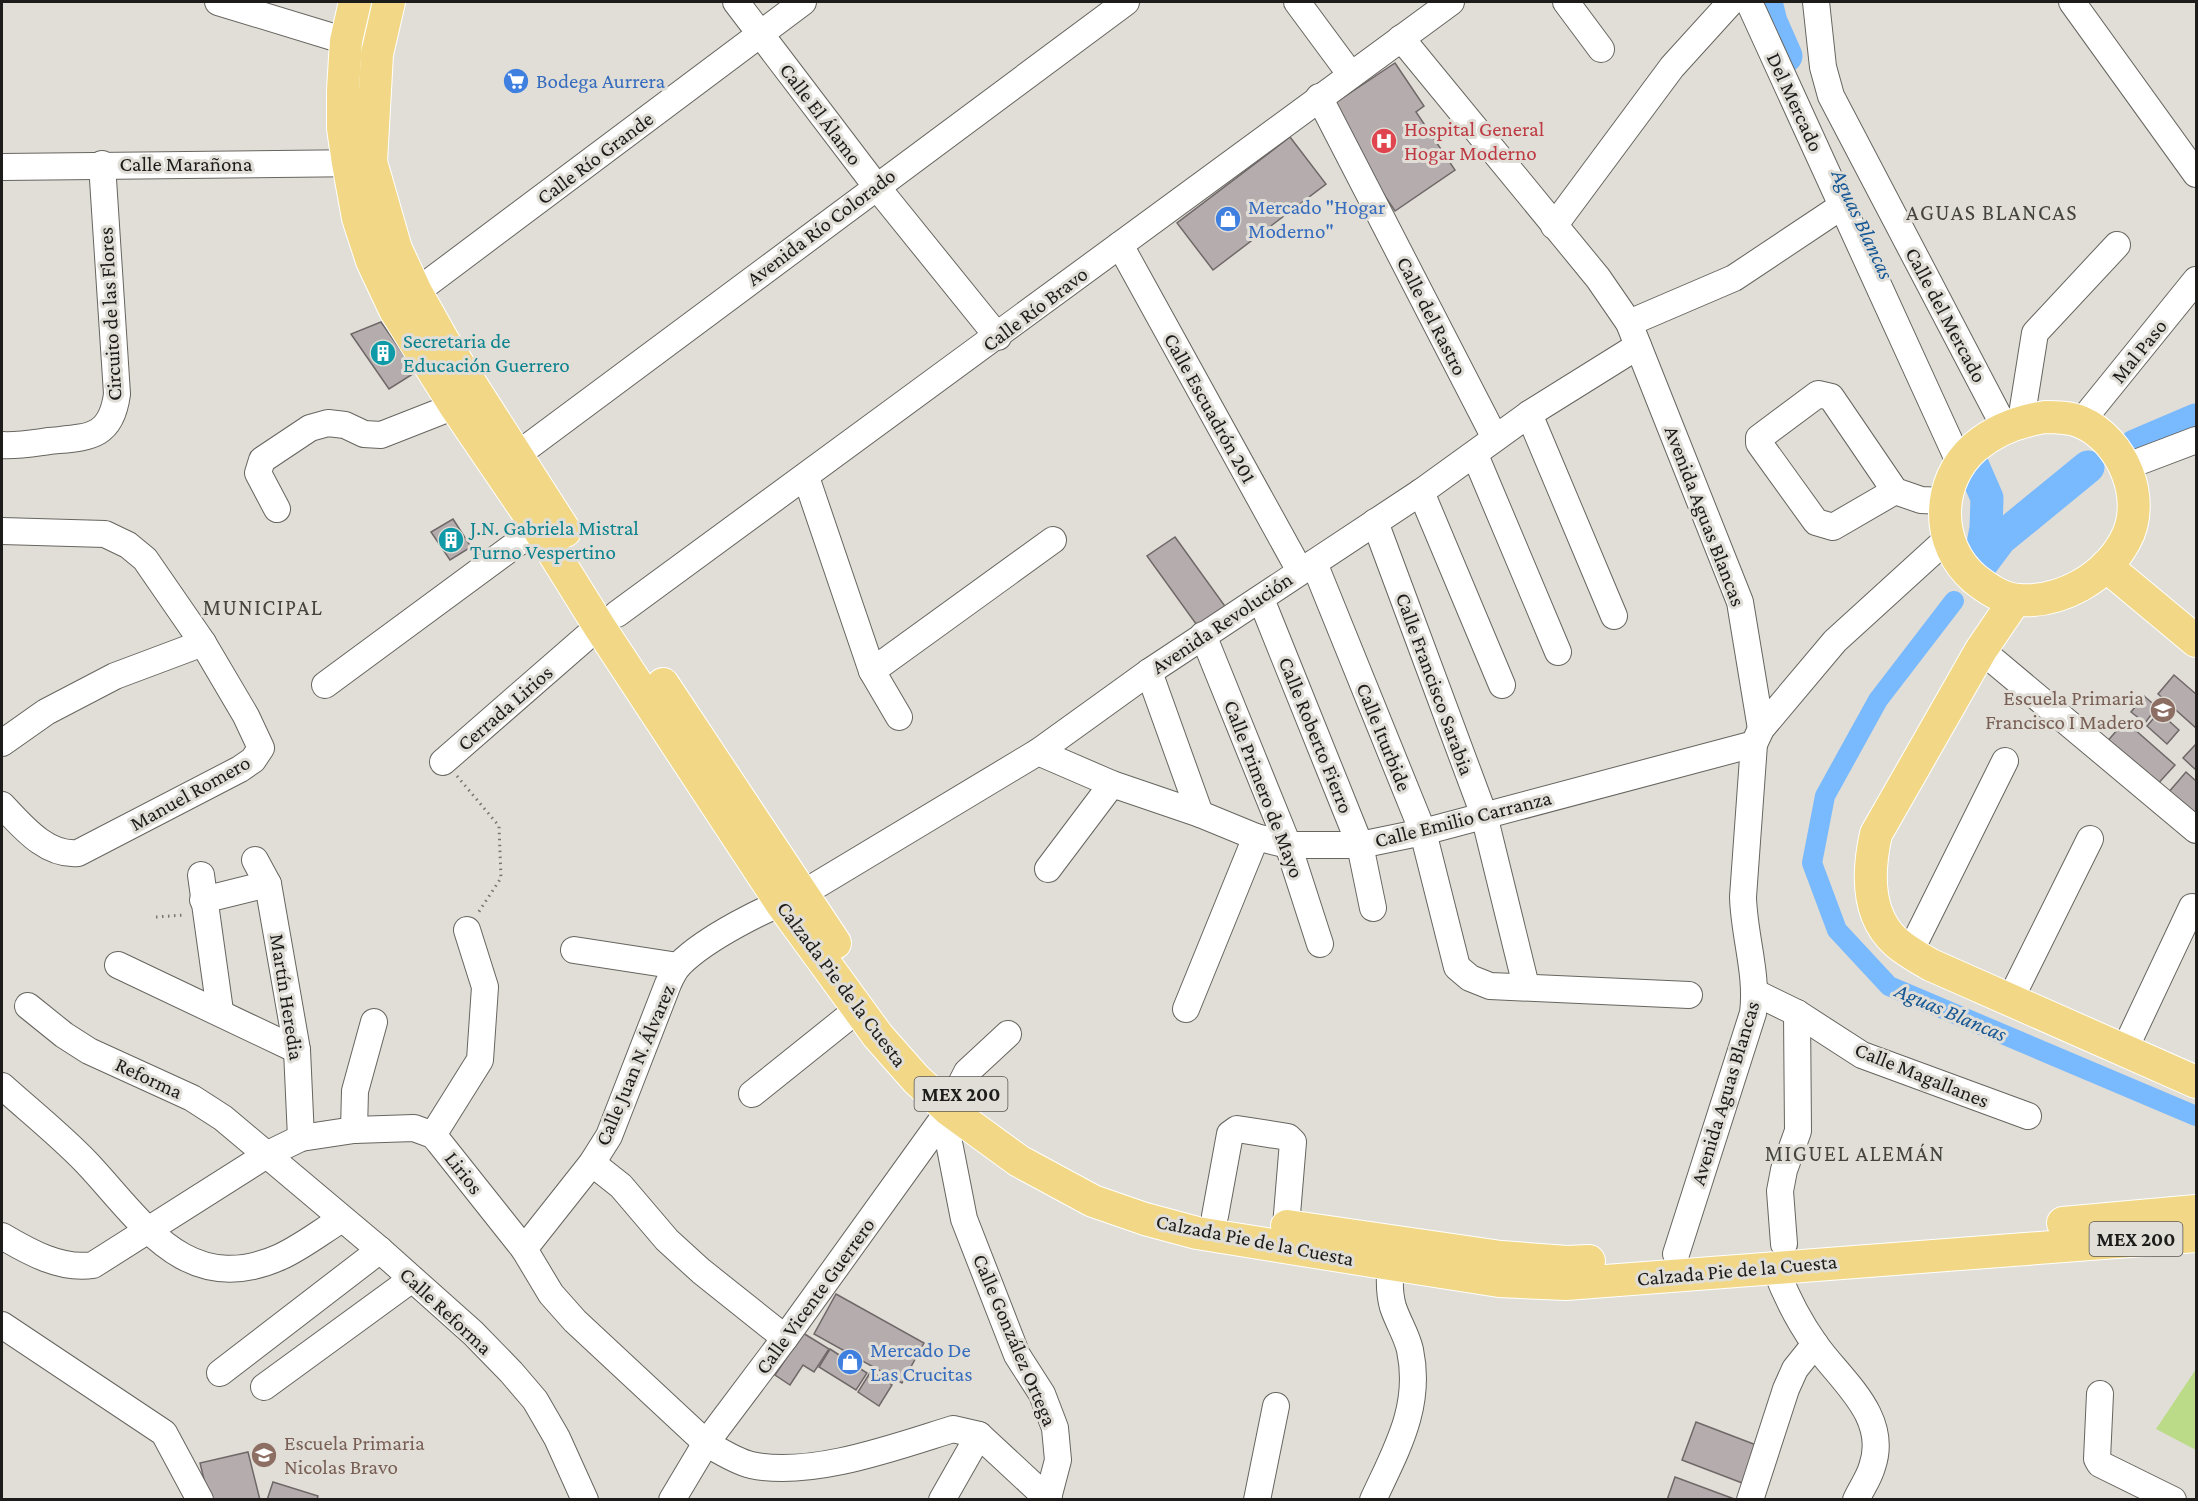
<svg xmlns="http://www.w3.org/2000/svg" width="2198" height="1501" viewBox="0 0 2198 1501" font-family="'Crimson Pro',serif">
  <style>
    .green { fill: #bcdb88 }
    .lines { fill: none; stroke-linecap: round; stroke-linejoin: round }
    .canal { stroke: #79b9fe; stroke-width: 20 }
    .river { stroke: #79b9fe; stroke-width: 33 }
    .building { fill: #b5adad; stroke: #706868; stroke-width: 1.5 }
    .minor-casing { stroke: #67655f; stroke-width: 28 }
    .major-casing { stroke: #fff; stroke-width: 34 }
    .path { stroke: #777571; stroke-width: 3; stroke-dasharray: 1.5 4.5; stroke-linecap: butt }
    .minor { stroke: #fff; stroke-width: 26 }
    .major { stroke: #f2d886; stroke-width: 32 }
    .labels { text-anchor: middle; dominant-baseline: central; stroke-width: 6; stroke-linejoin: round; paint-order: stroke }
    .shield { fill: #e0ded7; stroke: #585653; stroke-width: 1.5 }
    .shield-label { font-size: 20px; font-weight: bold; fill: #1d1c1a }
    .shop-label { font-size: 21px; fill: #366cbe; stroke: #e0ded7; text-anchor: start }
    .street-label { font-size: 21px; fill: #1d1c1a; stroke: #e0ded7 }
    .health-label { font-size: 21px; fill: #be3a42; stroke: #e0ded7; text-anchor: start }
    .culture-label { font-size: 21px; fill: #0d838f; stroke: #e0ded7; text-anchor: start }
    .education-label { font-size: 21px; fill: #785e54; stroke: #e0ded7; text-anchor: end }
    .neighbourhood-label { font-size: 22px; letter-spacing: 1.5px; fill: #46443f; stroke: #e0ded7 }
    .water-label { font-size: 22px; font-style: italic; fill: #155795; stroke: #e0ded7 }
  </style>
  <rect width="100%" height="100%" fill="#e0ded7"/>
  <!-- green -->
  <polygon class="green" points="2196,1369 2196,1450 2156,1429"/>
  <g class="lines">
    <!-- canal -->
    <polyline class="canal" points="1954,601 1878,700 1825,796 1812,863 1837,930 1889,986 2196,1116"/>
    <!-- river -->
    <g class="river">
      <polyline points="1766,2 1771,22 1786,56"/>
      <polyline points="2135,446 2196,420"/>
      <polyline points="1973,466 1987,498 1986,528 1979,566"/>
      <polyline points="1979,567 2000,539 2088,467"/>
    </g>
  </g>
  <!-- building -->
  <g class="building">
    <polygon points="1395,63 1424,106 1416,112 1455,170 1395,211 1326,109"/>
    <polygon points="1290,137 1326,184 1213,270 1177,223"/>
    <polygon points="381,322 416,372 389,389 351,334"/>
    <polygon points="453,519 471,547 450,560 431,532"/>
    <polygon points="1175,537 1227,609 1199,628 1147,556"/>
    <polygon points="2174,675 2196,694 2196,728 2158,694"/>
    <polygon points="2144,696 2157,707 2145,723 2131,712"/>
    <polygon points="2159,712 2179,730 2167,744 2147,726"/>
    <polygon points="2125,721 2175,765 2155,787 2105,744"/>
    <polygon points="2196,744 2196,770 2183,758"/>
    <polygon points="2186,772 2196,781 2196,818 2168,793"/>
    <polygon points="836,1294 924,1343 902,1383 814,1334"/>
    <polygon points="803,1333 829,1349 814,1372 803,1365 790,1385 775,1375"/>
    <polygon points="830,1349 867,1373 856,1390 819,1367"/>
    <polygon points="871,1371 892,1385 879,1406 858,1392"/>
    <polygon points="1696,1422 1764,1448 1750,1486 1682,1460"/>
    <polygon points="248,1452 260,1500 209,1500 200,1463"/>
    <polygon points="1675,1477 1737,1500 1667,1500"/>
    <polygon points="273,1482 318,1496 317,1500 267,1500"/>
  </g>
  <g class="lines">
    <!-- minor casing -->
    <g class="minor-casing">
      <g id="minor">
        <polyline points="218,2 346,41"/>
        <polyline points="736,2 876,186 998,337"/>
        <polyline points="1297,2 1351,75"/>
        <polyline points="1566,2 1601,49"/>
        <polyline points="1749,2 1960,464"/>
        <polyline points="1816,2 1823,67 1831,96 2005,428"/>
        <polyline points="2072,2 2196,174"/>
        <polyline points="1401,38 1598,278 1629,323 1740,602 1761,729"/>
        <polyline points="1319,97 1495,438"/>
        <polyline points="2,167 367,163"/>
        <polyline points="1554,226 1672,67 1731,2"/>
        <polyline points="1120,245 1300,571"/>
        <polyline points="416,292 803,2"/>
        <polyline points="1629,323 1734,278 1842,206"/>
        <polyline points="1529,414 1614,616"/>
        <polyline points="2024,420 2023,408 2035,333 2117,245"/>
        <polyline points="2081,422 2196,280"/>
        <path d="M2,445c15,1 32,-2 47,-4 39,-4 62,-2 68,-47l-15,-230"/>
        <polyline points="517,455 1126,2"/>
        <polyline points="1475,455 1558,652"/>
        <polyline points="2125,467 2196,440"/>
        <polyline points="806,477 872,671 899,717"/>
        <polyline points="1895,491 1833,527 1816,522 1759,443 1759,438 1818,394 1831,397 1895,491 1921,500 1945,501"/>
        <polyline points="1421,492 1502,685"/>
        <polyline points="277,509 258,473 262,460 310,428 328,423 345,425 364,434 381,435 455,406"/>
        <polyline points="1375,522 1484,815 1526,986"/>
        <path d="M2,531l103,3 23,11 17,14 58,84 43,73 15,32 -8,12 -13,9 -162,84c-32,3 -56,-27 -76,-48"/>
        <polyline points="1314,563 1423,832 1457,967 1470,978 1490,986 1689,995"/>
        <polyline points="1261,599 1360,845 1373,908"/>
        <polyline points="617,614 1451,2"/>
        <polyline points="1203,635 1288,845 1320,944"/>
        <polyline points="1981,650 2196,830"/>
        <polyline points="872,671 1053,540"/>
        <polyline points="1149,672 1200,814"/>
        <polyline points="325,685 538,528"/>
        <polyline points="2,743 46,712 115,676 203,643"/>
        <polyline points="1038,752 1112,784 1200,814 1256,837 1288,845 1360,845 1423,832 1754,744"/>
        <polyline points="443,762 599,626"/>
        <polyline points="255,860 268,884 297,1050 301,1138"/>
        <polyline points="1048,869 1112,784"/>
        <polyline points="201,875 220,1011"/>
        <polyline points="203,900 268,884"/>
        <polyline points="574,950 678,966"/>
        <polyline points="1910,952 2005,761"/>
        <polyline points="118,965 297,1050"/>
        <polyline points="1756,993 1797,1013 1862,1055 2028,1116"/>
        <polyline points="2009,1002 2090,839"/>
        <polyline points="28,1006 64,1035 89,1051 192,1098 223,1118 380,1250 473,1333 511,1372 535,1400 557,1438 585,1500"/>
        <polyline points="1186,1009 1256,837"/>
        <polyline points="2124,1051 2192,907"/>
        <path d="M2,1086c28,25 58,49 84,76 55,58 100,137 194,95 22,-10 42,-26 62,-38"/>
        <polyline points="752,1094 858,1009"/>
        <polyline points="944,1117 964,1219 1017,1355 1042,1394 1055,1428 1058,1460 1048,1498"/>
        <polyline points="354,1130 355,1091 374,1022"/>
        <polyline points="433,1135 480,1060 485,987 467,930"/>
        <polyline points="592,1163 621,1186 667,1240 701,1271 785,1338"/>
        <polyline points="1215,1216 1230,1134 1237,1129 1288,1137 1293,1142 1286,1226"/>
        <path d="M2,1236c27,16 59,34 91,29l175,-111 33,-16 53,-8 60,-2 19,7 6,7 85,107 27,45 24,27 131,122c14,8 29,18 45,22 60,13 144,-18 202,-36l26,6 70,65"/>
        <polyline points="1784,1244 1780,1191 1784,1170 1798,1131 1797,1013"/>
        <path d="M524,1249l68,-86 17,-27 59,-152c3,-7 7,-15 12,-20 27,-27 86,-56 122,-70l236,-142 111,-80 272,-180 108,-78 109,-68"/>
        <path d="M1676,1254l77,-241c5,-39 -9,-77 -10,-116l11,-153 7,-15 74,-88 112,-102"/>
        <path d="M1775,1267c10,27 23,53 40,77 25,36 75,72 57,123 -3,11 -11,22 -16,33"/>
        <polyline points="2,1325 164,1433 200,1500"/>
        <polyline points="220,1373 380,1250"/>
        <polyline points="264,1387 412,1279"/>
        <polyline points="2100,1394 2097,1459 2100,1464 2173,1500"/>
        <polyline points="672,1500 706,1443 785,1338 944,1117 967,1072 1008,1034"/>
        <polyline points="942,1500 979,1435"/>
        <polyline points="1257,1500 1276,1406"/>
        <path d="M1373,1500c23,-50 49,-93 37,-150 -3,-14 -12,-28 -17,-43 -5,-17 -3,-42 0,-60"/>
        <polyline points="1750,1500 1786,1389 1795,1369 1815,1344"/>
      </g>
    </g>
    <!-- major casing -->
    <g class="major-casing">
      <g id="major">
        <polyline points="355,2 346,41 343,90 343,128 348,163 358,218 372,261 395,310 455,406 538,528 599,626 781,903 878,1036 916,1079 949,1110 1019,1161 1093,1201 1145,1219 1197,1233 1390,1264 1499,1281 1566,1284 2196,1236"/>
        <polyline points="389,2 377,54 371,162 396,249 416,292 444,342 565,531"/>
        <path d="M2045,417c12,0 24,0 36,5 42,18 67,78 44,119 -20,37 -64,62 -106,59 -17,-1 -31,-11 -44,-21 -40,-34 -40,-97 0,-132 20,-17 44,-26 70,-30z"/>
        <polyline points="2106,566 2196,641"/>
        <path d="M2015,600l-34,50 -105,184c-8,36 -10,81 20,108 10,9 23,16 35,23l265,117"/>
        <polyline points="663,684 835,943"/>
        <polyline points="2063,1223 2196,1211"/>
        <polyline points="1287,1226 1501,1257 1567,1262 1589,1261"/>
      </g>
    </g>
    <!-- path -->
    <g class="path">
      <polyline points="457,776 499,826 501,878 478,913"/>
      <polyline points="156,917 184,915"/>
    </g>
    <!-- minor -->
    <use href="#minor" class="minor"/>
    <!-- major -->
    <use href="#major" class="major"/>
  </g>
  <!-- icons -->
  <defs>
    <g id="supermarket-disc" transform="scale(1.35)"><circle r="9.5" fill="#3f7fe0" stroke="#e0ded7"/><path d="M-6-5.5h2.5l.6 2H6L4.5 2H-2.5L-4.4-4H-6ZM-1.5 3.2a1.3 1.3 0 1 0 .1 0ZM3 3.2a1.3 1.3 0 1 0 .1 0Z" fill="#fff"/></g>
    <g id="hospital-disc" transform="scale(1.35)"><circle r="9.5" fill="#e0444e" stroke="#e0ded7"/><path d="M-5-5h3v3.5h4V-5h3V5h-3V1.5h-4V5h-3Z" fill="#fff"/></g>
    <g id="shop-disc" transform="scale(1.35)"><circle r="9.5" fill="#3f7fe0" stroke="#e0ded7"/><path d="M-5-2.5h2.3a2.7 3.5 0 0 1 5.4 0H5L5.5 6h-11ZM-1.5-2.5h3a1.5 2.3 0 0 0-3 0Z" fill="#fff"/></g>
    <g id="building-disc" transform="scale(1.35)"><circle r="9.5" fill="#0f9aa8" stroke="#e0ded7"/><path d="M-4-6H4V6H1V3H-1V6H-4ZM-2.5-4.3h1.7v1.8h-1.7ZM.8-4.3h1.7v1.8H.8ZM-2.5-1h1.7V.8h-1.7ZM.8-1h1.7V.8H.8Z" fill="#fff"/></g>
    <g id="school-disc" transform="scale(1.35)"><circle r="9.5" fill="#8d6e63" stroke="#e0ded7"/><path d="M0-5L7-2L0 1L-7-2ZM-4 1L0 2.5L4 1V4Q0 6-4 4Z" fill="#fff"/></g>
  </defs>
  <g fill-rule="evenodd">
    <use href="#supermarket-disc" x="516" y="81"/>
    <use href="#hospital-disc" x="1384" y="141"/>
    <use href="#shop-disc" x="1228" y="219"/>
    <use href="#building-disc" x="383" y="353"/>
    <use href="#building-disc" x="451" y="540"/>
    <use href="#school-disc" x="2163" y="710"/>
    <use href="#shop-disc" x="850" y="1362"/>
    <use href="#school-disc" x="264" y="1455"/>
  </g>
  <g class="labels">
    <!-- shield labels -->
    <g class="shield">
      <rect x="914.5" y="1077" width="93" height="34" rx="4.5"/>
      <rect x="2089.5" y="1222" width="93" height="34" rx="4.5"/>
    </g>
    <g class="shield-label">
      <text x="961" y="1094">MEX 200</text>
      <text x="2136" y="1239">MEX 200</text>
    </g>
    <!-- shop labels -->
    <g class="shop-label">
      <text x="536" y="81">Bodega Aurrera</text>
      <text x="1248" y="207">Mercado "Hogar<tspan x="1248" dy="24">Moderno"</tspan></text>
      <text x="870" y="1350">Mercado De<tspan x="870" dy="24">Las Crucitas</tspan></text>
    </g>
    <!-- street labels -->
    <g class="street-label">
      <text transform="translate(1795 102) rotate(65)">Del Mercado</text>
      <text transform="translate(821 114) rotate(53)">Calle El Álamo</text>
      <text transform="translate(595 158) rotate(-37)">Calle Río Grande</text>
      <text x="186" y="164">Calle Marañona</text>
      <text transform="translate(821 227) rotate(-37)">Avenida Río Colorado</text>
      <text transform="translate(1035 309) rotate(-37)">Calle Río Bravo</text>
      <text transform="translate(110 314) rotate(-93)">Circuito de las Flores</text>
      <text transform="translate(1946 315) rotate(62)">Calle del Mercado</text>
      <text transform="translate(1432 316) rotate(63)">Calle del Rastro</text>
      <text transform="translate(2139 351) rotate(-51)">Mal Paso</text>
      <text transform="translate(1210 408) rotate(61)">Calle Escuadrón 201</text>
      <text transform="translate(1705 516) rotate(69)">Avenida Aguas Blancas</text>
      <text transform="translate(1222 623) rotate(-34)">Avenida Revolución</text>
      <text transform="translate(1435 684) rotate(70)">Calle Francisco Sarabia</text>
      <text transform="translate(505 708) rotate(-41)">Cerrada Lirios</text>
      <text transform="translate(1316 735) rotate(68)">Calle Roberto Fierro</text>
      <text transform="translate(1384 737) rotate(68)">Calle Iturbide</text>
      <text transform="translate(1264 789) rotate(69)">Calle Primero de Mayo</text>
      <text transform="translate(190 793) rotate(-29)">Manuel Romero</text>
      <text transform="translate(1463 819) rotate(-14)">Calle Emilio Carranza</text>
      <text transform="translate(842 984) rotate(53)">Calzada Pie de la Cuesta</text>
      <text transform="translate(287 997) rotate(81)">Martín Heredia</text>
      <text transform="translate(635 1065) rotate(-67)">Calle Juan N. Álvarez</text>
      <text transform="translate(1922 1075) rotate(22)">Calle Magallanes</text>
      <text transform="translate(149 1078) rotate(25)">Reforma</text>
      <text transform="translate(1725 1093) rotate(-73)">Avenida Aguas Blancas</text>
      <text transform="translate(464 1173) rotate(52)">Lirios</text>
      <text transform="translate(1255 1240) rotate(11)">Calzada Pie de la Cuesta</text>
      <text transform="translate(1737 1270) rotate(-5)">Calzada Pie de la Cuesta</text>
      <text transform="translate(815 1296) rotate(-54)">Calle Vicente Guerrero</text>
      <text transform="translate(446 1311) rotate(43)">Calle Reforma</text>
      <text transform="translate(1015 1340) rotate(67)">Calle González Ortega</text>
    </g>
    <!-- health labels -->
    <g class="health-label">
      <text x="1404" y="129">Hospital General<tspan x="1404" dy="24">Hogar Moderno</tspan></text>
    </g>
    <!-- culture labels -->
    <g class="culture-label">
      <text x="403" y="341">Secretaria de<tspan x="403" dy="24">Educación Guerrero</tspan></text>
      <text x="470" y="528">J.N. Gabriela Mistral<tspan x="470" dy="24">Turno Vespertino</tspan></text>
    </g>
    <!-- education labels -->
    <g class="education-label">
      <text x="2144" y="698">Escuela Primaria<tspan x="2144" dy="24">Francisco I Madero</tspan></text>
      <text x="284" y="1443" text-anchor="start">Escuela Primaria<tspan x="284" dy="24">Nicolas Bravo</tspan></text>
    </g>
    <!-- neighbourhood labels -->
    <g class="neighbourhood-label">
      <text x="1992" y="212">AGUAS BLANCAS</text>
      <text x="263" y="607">MUNICIPAL</text>
      <text x="1855" y="1153">MIGUEL ALEMÁN</text>
    </g>
    <!-- water labels -->
    <g class="water-label">
      <text transform="translate(1863 224) rotate(65)">Aguas Blancas</text>
      <text transform="translate(1951 1012) rotate(23)">Aguas Blancas</text>
    </g>
  </g>
  <!-- border -->
  <rect width="2198" height="1501" fill="none" stroke="#1d1c1a" stroke-width="6"/>
</svg>
